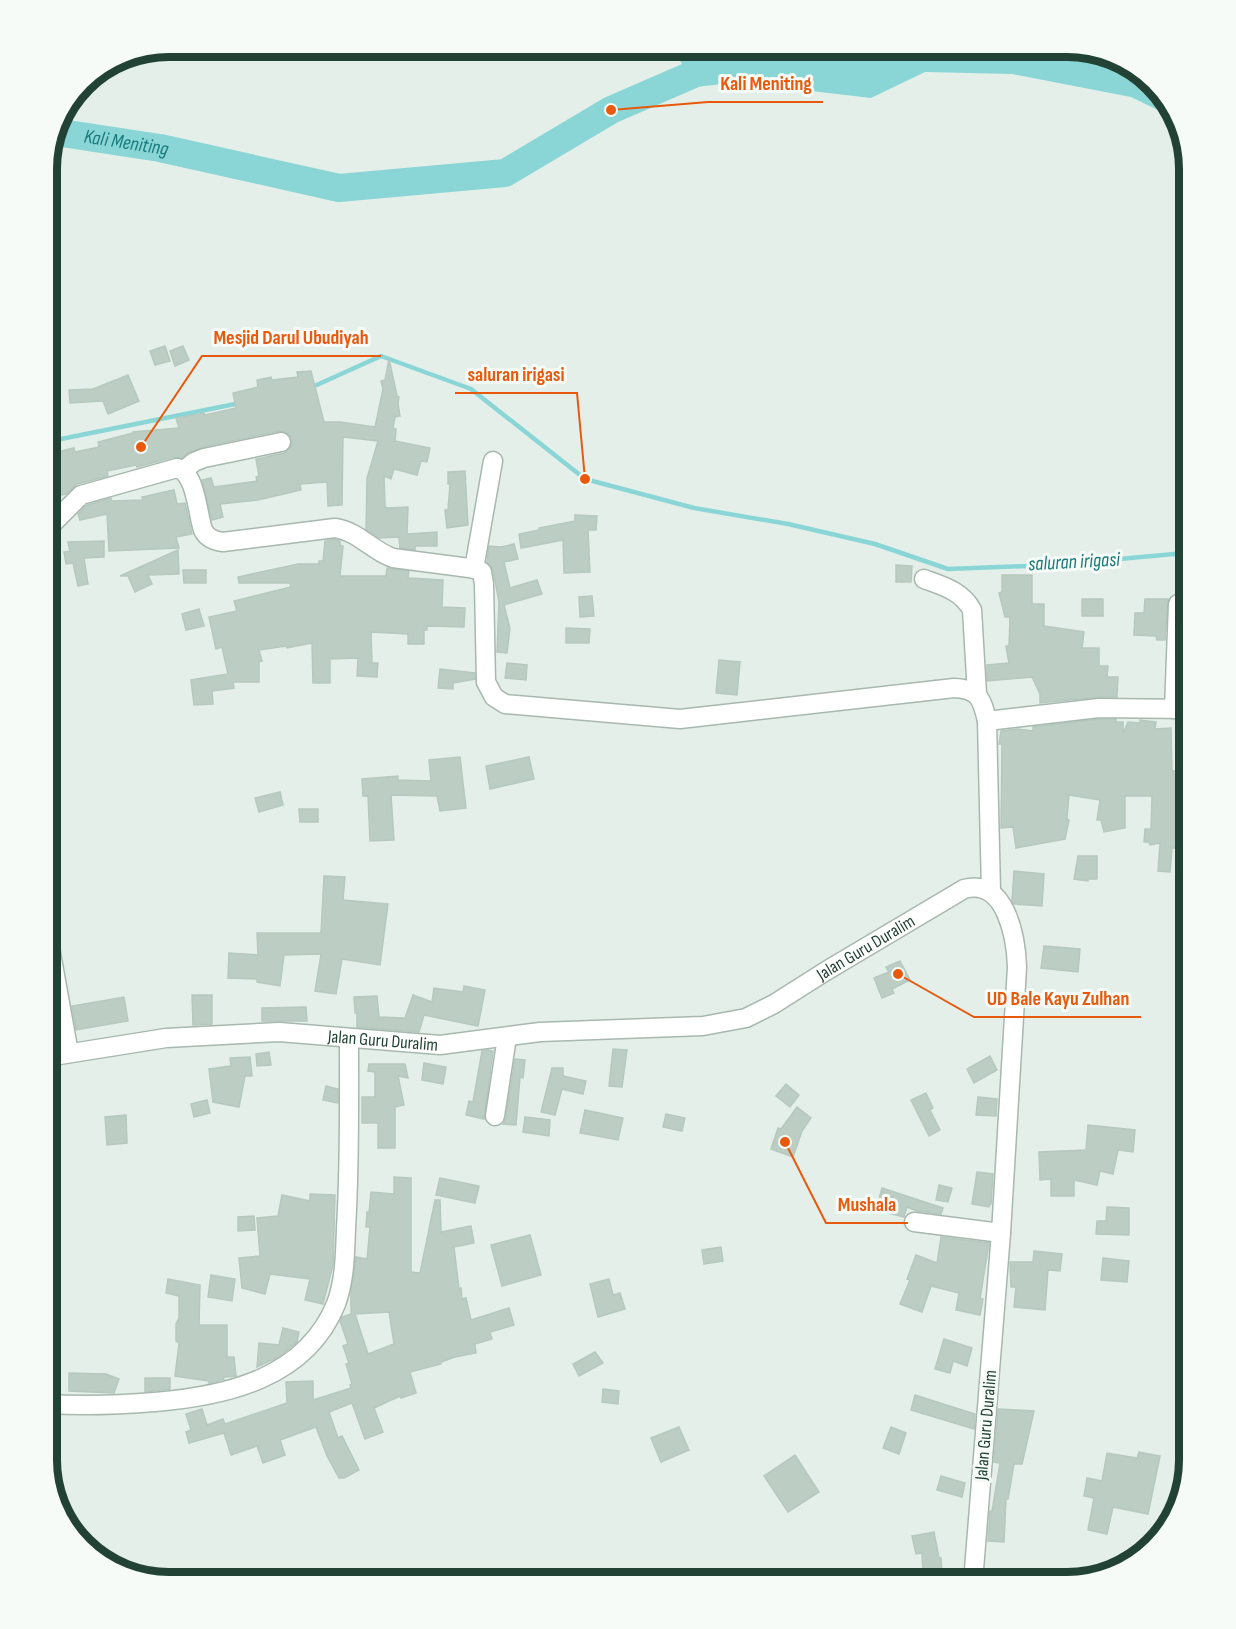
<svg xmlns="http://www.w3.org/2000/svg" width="1236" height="1629" viewBox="0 0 1236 1629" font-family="'Sofia Sans Condensed',sans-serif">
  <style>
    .water { fill: #8ad6d6 }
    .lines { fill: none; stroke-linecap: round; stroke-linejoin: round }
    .stream { stroke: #8ad6d6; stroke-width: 4.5 }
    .river { stroke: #8ad6d6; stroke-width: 28 }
    .building { fill: #bccdc4; stroke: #b6c9be; stroke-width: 1.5; fill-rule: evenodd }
    .minor-casing { stroke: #a7b8af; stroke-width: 21 }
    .minor { stroke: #fff; stroke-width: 18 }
    .labels { text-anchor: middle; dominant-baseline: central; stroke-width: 6; stroke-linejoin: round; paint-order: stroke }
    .street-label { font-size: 18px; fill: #224235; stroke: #f6fbf7 }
    .water-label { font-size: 20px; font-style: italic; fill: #187b7d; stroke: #f6fbf7 }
    .rim { fill: none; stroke: #224235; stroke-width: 8 }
    .leader { fill: none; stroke: #e8590c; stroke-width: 2 }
    .callout-dot { fill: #e8590c; stroke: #f6fbf7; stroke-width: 2 }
    .callout-label { font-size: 20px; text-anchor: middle; font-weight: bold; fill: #e8590c; stroke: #f6fbf7; stroke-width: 6; stroke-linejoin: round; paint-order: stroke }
  </style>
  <rect width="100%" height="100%" fill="#e5efe9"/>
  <!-- water -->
  <polygon class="water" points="689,47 772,47 818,60 845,47 1074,47 1128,63 1169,101 1174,118 1131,97 1012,74 925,72 871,98 794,89 757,80 696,87 674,51"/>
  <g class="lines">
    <!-- stream -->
    <g class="stream">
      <polyline points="310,388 381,356 471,389 585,479 694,508 788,524 875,544 948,569 1054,565 1174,554 1189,556"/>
      <polyline points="47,445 61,439 240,403"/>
    </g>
    <!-- river -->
    <path class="river" id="s1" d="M55,132l105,16 179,40 166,-15 106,-63 106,-46 7,2"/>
  </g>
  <!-- building -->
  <g class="building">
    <polygon points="165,346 170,361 155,365 150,351"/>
    <polygon points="183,346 189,360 175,366 170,351"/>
    <polygon points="389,359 397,396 399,397 398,403 400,416 395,417 393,428 396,429 395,441 430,448 427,462 421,461 417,475 394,469 391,479 384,476 385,506 387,508 408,507 407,534 437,532 437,546 415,546 415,550 400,548 399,537 379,538 366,529 367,478 378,441 343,437 342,505 328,506 327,482 300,484 301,490 258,500 220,504 223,517 212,520 202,480 211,478 214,487 257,481 256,477 259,476 256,459 284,453 291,446 292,440 290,435 285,432 279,431 202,447 190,452 181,458 174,457 137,467 136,465 107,471 108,476 77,484 66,494 47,498 47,459 59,457 57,452 74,448 75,452 99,447 98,442 133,433 133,432 179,428 176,418 204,413 205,415 236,408 233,393 258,387 257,380 271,377 272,380 298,377 297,372 311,371 324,422 340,422 375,427 383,389 381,381 385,380"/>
    <polygon points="128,375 139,401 108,414 103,401 70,403 69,390 93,389"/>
    <polygon points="465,471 468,525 447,528 445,510 448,510 450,484 448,484 448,472"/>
    <polygon points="174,490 177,504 185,503 192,534 176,537 179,548 109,551 107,514 80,520 78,514 87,505 111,498 111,501 143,500 142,497"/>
    <polygon points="575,515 597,516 596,530 588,530 590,572 564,573 563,540 521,548 519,534 539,530 539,528 575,521"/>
    <polygon points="334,539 340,541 340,545 343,546 340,576 386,576 387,568 409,571 408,578 443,580 442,607 465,608 464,627 427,626 427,630 424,630 424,644 408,644 408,634 371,632 372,663 378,663 377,677 357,676 358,658 330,659 330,683 313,683 312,643 287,648 286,646 259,650 262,661 259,662 259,682 233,682 234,688 212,691 213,704 194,705 191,680 228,674 222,647 216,649 209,617 237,611 234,601 291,587 290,583 239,583 238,577 298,564 319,564 319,561 323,561 325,541"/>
    <polygon points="104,541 104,557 84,558 88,584 78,586 73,563 66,564 64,552 70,551 68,542"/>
    <polygon points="514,544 518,559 504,562 510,588 537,580 542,594 504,605 510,628 507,653 497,652 499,602 493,570 487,562 489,546 501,547"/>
    <polygon points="178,550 179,574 148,575 152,584 135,592 128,576 120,576"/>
    <polygon points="896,565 912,566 911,582 896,582"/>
    <polygon points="183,570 206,570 206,583 184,583"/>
    <polygon points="1002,575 1032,575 1032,604 1044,604 1044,626 1084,632 1082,648 1099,648 1099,666 1108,666 1107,677 1118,677 1117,697 1098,697 1040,703 1040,694 1032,677 987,681 987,665 1009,663 1006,646 1009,646 1010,617 1005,617 999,593 1002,592"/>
    <polygon points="592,596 594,616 580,617 579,597"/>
    <rect x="1082" y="599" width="21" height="17"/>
    <polygon points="1145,599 1168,599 1165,640 1157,640 1156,636 1134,635 1135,613 1144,613"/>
    <polygon points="199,609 204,626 186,630 182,614"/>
    <polygon points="566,628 590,629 589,643 566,643"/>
    <polygon points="719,660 740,662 737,695 716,693"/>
    <polygon points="507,663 527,665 526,680 505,678"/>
    <polygon points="440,669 475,673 475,679 453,683 453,689 438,688"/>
    <polygon points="1100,719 1116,719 1116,722 1123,722 1123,733 1128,722 1140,723 1140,720 1156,722 1155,729 1171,728 1172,771 1181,771 1180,814 1190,814 1190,848 1172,848 1170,872 1158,871 1160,843 1150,845 1149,842 1144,842 1145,829 1151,829 1152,796 1125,796 1125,828 1104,832 1101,820 1097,820 1100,800 1069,795 1067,819 1069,820 1065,839 1016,848 1013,827 1001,828 1002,744 999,744 1001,731 1018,729 1033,731 1033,727"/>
    <polygon points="460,757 466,808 440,811 437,796 391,795 394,840 370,841 368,796 363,796 362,779 398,776 398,780 431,781 429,760"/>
    <polygon points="529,757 534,779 490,789 486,766"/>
    <polygon points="280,792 283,805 259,812 255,798"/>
    <polygon points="299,809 318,809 318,822 300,822"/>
    <polygon points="1078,856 1097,856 1097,879 1088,879 1088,881 1074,879"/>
    <polygon points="1014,871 1044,874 1042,906 1014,904 1012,901"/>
    <polygon points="324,876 345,877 343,900 388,904 380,965 342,959 336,994 315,991 321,954 284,955 280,986 257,982 257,979 228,978 229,953 258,955 257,933 321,933"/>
    <polygon points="1044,946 1080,949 1078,972 1041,968"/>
    <polygon points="900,961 910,980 892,989 894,993 882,998 874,978 889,972 886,967"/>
    <polygon points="464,986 485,990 478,1026 424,1015 419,1032 357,1027 357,1013 355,1013 354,997 377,996 379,1017 405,1018 413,995 432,1002 434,988 463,992"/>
    <polygon points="192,995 212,995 212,1024 193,1025"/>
    <polygon points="124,997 128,1021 76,1030 72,1006"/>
    <polygon points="306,1007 307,1021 262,1021 262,1008"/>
    <polygon points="47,1010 50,1010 54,1034 47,1035"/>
    <polygon points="613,1049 627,1050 622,1087 609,1086"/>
    <polygon points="488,1050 493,1051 484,1119 466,1115 469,1101 473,1102 482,1051"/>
    <polygon points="269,1052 271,1065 257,1066 256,1054"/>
    <polygon points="990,1056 997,1070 974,1083 967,1069"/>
    <polygon points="250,1057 252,1076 245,1076 239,1107 213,1102 209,1069 231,1066 230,1058"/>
    <polygon points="515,1059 525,1060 523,1078 520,1077 516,1125 503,1124 506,1118"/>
    <polygon points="424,1063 446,1067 443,1084 422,1080"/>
    <polygon points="369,1064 405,1064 408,1078 398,1076 404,1105 395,1107 395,1148 378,1148 378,1123 362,1123 362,1097 375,1097 375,1072 368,1071"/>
    <polygon points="552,1068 563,1068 563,1076 586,1081 583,1094 562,1089 555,1115 541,1112"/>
    <polygon points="786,1084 799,1095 790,1107 776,1096"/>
    <polygon points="326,1086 338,1089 338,1103 323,1100"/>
    <polygon points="926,1093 933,1108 930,1110 940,1130 929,1136 911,1100"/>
    <polygon points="978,1097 997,1099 996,1116 976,1115"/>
    <polygon points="207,1100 210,1113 194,1117 191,1104"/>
    <polygon points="797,1107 811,1118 802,1131 793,1157 771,1149 778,1128 781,1129"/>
    <polygon points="585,1110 623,1118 618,1140 580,1133"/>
    <polygon points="666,1114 685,1118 682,1131 663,1127"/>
    <polygon points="126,1115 127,1143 107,1145 105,1117"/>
    <polygon points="525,1117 550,1120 549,1136 523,1132"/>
    <polygon points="1088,1125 1135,1130 1133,1152 1118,1150 1113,1174 1100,1171 1097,1185 1074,1180 1074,1196 1051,1196 1051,1179 1040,1180 1039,1152 1086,1150"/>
    <polygon points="977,1172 993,1174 991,1204 990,1204 989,1207 972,1204"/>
    <path d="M394,1177l17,1v94l9,1 15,-73h5l1,32 30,-6 3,17 -20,4 5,42 2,-1 1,11 4,-1 5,22 38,-12 5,17 -24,7 2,7 -17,5 1,9 -21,4 -14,5v2l-31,8 6,21 -15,5 -1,-2 -26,12 9,24 -18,7 -13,-36 -23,9 9,26 4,-2 17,34 -15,8h-5l-12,-22 -11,-29 -36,13 5,15 -22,8 -6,-17 -26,9 -7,-22 -35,10 -3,-11 5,-2 -5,-16 16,-5 5,16 16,-6 2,5 62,-21 -1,-21 27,-1v19l38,-12 -1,-3 2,-1 -6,-20 3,-1 -6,-17 5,-2 -8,-23 2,-4 9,-3v-21l5,-36 11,2 3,-32h-4l1,-15 2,1 2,-21 23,2zM389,1312l5,32 -26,10 -13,-40z"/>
    <polygon points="440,1178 479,1186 475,1203 436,1195"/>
    <polygon points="939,1185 952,1188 948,1202 936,1200"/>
    <polygon points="882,1188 943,1208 941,1214 917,1211 907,1207 904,1217 876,1210"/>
    <polygon points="310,1194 335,1195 333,1265 323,1304 305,1300 310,1279 270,1274 265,1294 242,1288 239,1258 260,1256 257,1218 278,1216 282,1195 310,1201"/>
    <polygon points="1107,1207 1129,1208 1129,1235 1096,1234 1097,1221 1106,1221"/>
    <polygon points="254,1216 255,1230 238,1231 238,1217"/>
    <polygon points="530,1235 541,1275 502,1286 491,1245"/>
    <polygon points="941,1237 989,1243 980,1299 983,1299 980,1315 956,1310 959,1293 931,1286 922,1312 900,1304 910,1280 907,1279 916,1255 937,1263"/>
    <polygon points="721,1247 723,1261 704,1264 702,1250"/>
    <polygon points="1034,1251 1062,1254 1060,1271 1048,1270 1045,1310 1014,1307 1016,1287 1011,1287 1010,1262 1033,1262"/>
    <polygon points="1103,1258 1129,1261 1127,1282 1101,1280"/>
    <polygon points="211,1275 235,1279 232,1301 208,1297"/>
    <polygon points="168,1279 200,1285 199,1325 227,1325 227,1357 234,1357 236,1376 224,1377 224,1379 209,1383 209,1381 175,1376 179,1343 176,1341 176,1324 179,1318 179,1296 166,1293"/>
    <polygon points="609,1279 613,1295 620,1293 625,1309 598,1317 590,1284"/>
    <polygon points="283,1328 299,1332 297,1342 278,1357 257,1367 259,1343 279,1345"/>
    <polygon points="944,1339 972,1348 967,1366 953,1361 950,1373 935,1369"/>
    <polygon points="595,1352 603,1363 579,1376 573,1364"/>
    <polygon points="69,1373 106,1374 119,1379 114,1393 69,1391"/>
    <polygon points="145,1378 170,1378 170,1389 145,1392"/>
    <polygon points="603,1389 619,1391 618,1404 602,1402"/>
    <polygon points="915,1395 975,1414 974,1429 911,1410"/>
    <polygon points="998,1409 1034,1411 1022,1464 1014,1464 1008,1499 1006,1499 1004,1542 988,1541 990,1511 992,1511 1000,1463 994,1462"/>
    <polygon points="679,1427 689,1450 661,1462 651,1438"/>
    <polygon points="891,1427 906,1433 899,1454 883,1448"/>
    <polygon points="1139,1452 1160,1456 1148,1514 1113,1507 1107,1534 1088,1530 1094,1498 1084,1496 1087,1478 1102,1481 1107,1453 1137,1458"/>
    <polygon points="795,1455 819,1492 788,1512 764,1476"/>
    <polygon points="941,1476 965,1483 962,1497 937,1490"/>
    <polygon points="934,1532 939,1558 941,1558 942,1574 923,1575 922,1553 916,1554 912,1536"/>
  </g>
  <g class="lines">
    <!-- minor casing -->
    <g class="minor-casing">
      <g id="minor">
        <polyline points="184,470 194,462 204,458 281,442"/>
        <path d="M47,529l34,-34 96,-27c19,5 20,44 26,62 4,8 11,11 20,12l112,-14c23,3 37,23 58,30l84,11 5,3 2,12 2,98 8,15 11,7 175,15 274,-31c25,1 28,11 33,33l4,171"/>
        <polyline points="474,569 493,461"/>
        <path d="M924,579c19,7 38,12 48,31l5,84"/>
        <polyline points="1174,709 1178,604"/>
        <polyline points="987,721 1099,708 1189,709"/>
        <polyline points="47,931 69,1053"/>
        <path id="s2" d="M47,1057l119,-19 113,-6 161,13 100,-13 163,-6 43,-8 28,-14 52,-33 138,-82c42,-12 52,49 53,78l-16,266 -28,349"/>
        <polyline points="495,1116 507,1037"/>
        <polyline points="914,1222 1001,1233"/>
        <path d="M47,1404c36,2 72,1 108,-2 72,-6 151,-24 181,-98 9,-24 9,-50 10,-76 4,-63 3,-127 3,-190"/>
      </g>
    </g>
    <!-- minor -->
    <use href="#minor" class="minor"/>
  </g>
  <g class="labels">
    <!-- street labels -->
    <g class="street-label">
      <text stroke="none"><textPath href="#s2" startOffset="842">Jalan Guru Duralim</textPath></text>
      <text stroke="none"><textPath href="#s2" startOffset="338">Jalan Guru Duralim</textPath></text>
      <text transform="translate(986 1425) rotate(-85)">Jalan Guru Duralim</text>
    </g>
    <!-- water labels -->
    <g class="water-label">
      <text stroke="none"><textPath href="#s1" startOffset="72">Kali Meniting</textPath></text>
      <text transform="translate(1074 562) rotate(-3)">saluran irigasi</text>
    </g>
  </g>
  <!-- crop -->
  <path d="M0 0H1236V1629H0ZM169 57H1067A112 112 0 0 1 1179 169V1460A112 112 0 0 1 1067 1572H169A112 112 0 0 1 57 1460V169A112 112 0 0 1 169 57Z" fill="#f6fbf7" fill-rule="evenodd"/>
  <path class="rim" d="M169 57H1067A112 112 0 0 1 1179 169V1460A112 112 0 0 1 1067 1572H169A112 112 0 0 1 57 1460V169A112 112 0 0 1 169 57Z"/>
  <!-- callouts -->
  <path class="leader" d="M611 110L708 102H823M141 447L202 356H381M585 479L577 393H455M898 974L974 1017H1141M785 1142L826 1223H908"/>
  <g class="callout-dot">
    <circle cx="611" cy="110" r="6"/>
    <circle cx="141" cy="447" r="6"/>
    <circle cx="585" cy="479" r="6"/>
    <circle cx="898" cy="974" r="6"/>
    <circle cx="785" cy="1142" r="6"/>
  </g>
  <g class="callout-label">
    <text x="766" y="90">Kali Meniting</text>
    <text x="291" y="344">Mesjid Darul Ubudiyah</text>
    <text x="516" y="381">saluran irigasi</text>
    <text x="1058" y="1005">UD Bale Kayu Zulhan</text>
    <text x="867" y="1211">Mushala</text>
  </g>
</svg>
